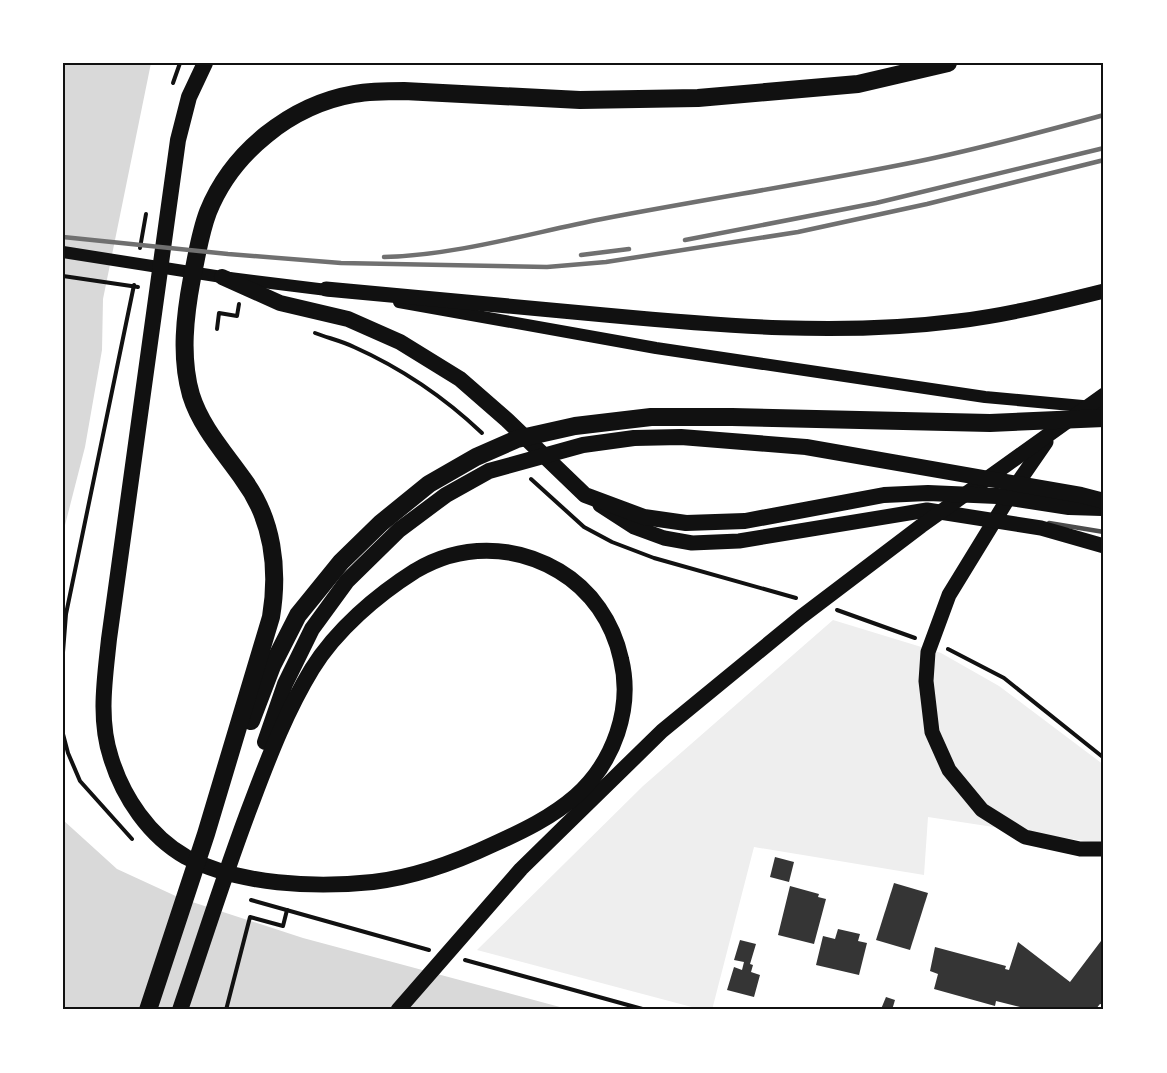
<svg xmlns="http://www.w3.org/2000/svg" width="1167" height="1073" viewBox="0 0 1167 1073" font-family="'Titillium Web',sans-serif">
  <style>
    .green { fill: #eee }
    .water { fill: #d9d9d9 }
    .building { fill: #353535 }
    .lines { fill: none; stroke-linecap: round; stroke-linejoin: round }
    .path { stroke: #111; stroke-width: 4 }
    .service { stroke: #4c4c4c; stroke-width: 4.5 }
    .secondary { stroke: #111; stroke-width: 12 }
    .primary { stroke: #111; stroke-width: 15 }
    .trunk { stroke: #111; stroke-width: 16 }
    .motorway { stroke: #111; stroke-width: 18 }
    .rail { stroke: #707070; stroke-width: 4.5 }
    .neatline { fill: none; stroke: #111; stroke-width: 2 }
  </style>
  <rect width="100%" height="100%" fill="#fff"/>
  <!-- green -->
  <polygon class="green" points="833,620 941,653 999,686 1104,765 1104,844 928,817 924,875 754,847 712,1010 703,1010 477,950 643,786"/>
  <!-- water -->
  <g class="water">
    <polygon points="63,63 151,63 103,299 102,350 85,447 63,533"/>
    <polygon points="63,820 117,869 180,898 303,938 571,1010 63,1010"/>
  </g>
  <!-- building -->
  <g class="building">
    <polygon points="775,857 794,862 789,882 770,877"/>
    <polygon points="894,883 928,893 910,950 876,940"/>
    <polygon points="790,886 819,894 818,897 826,899 814,944 778,935"/>
    <polygon points="838,929 860,934 858,941 867,943 859,975 816,965 823,936 835,939"/>
    <polygon points="1104,937 1104,1005 1100,1004 1095,1010 1023,1010 1024,1008 996,1001 995,1006 934,989 938,974 930,971 935,947 1006,966 1005,969 1009,970 1018,942 1070,982"/>
    <polygon points="740,940 756,944 750,964 753,965 751,972 760,975 754,997 727,990 734,967 742,970 744,962 734,960"/>
    <polygon points="886,997 895,1000 892,1010 881,1009"/>
  </g>
  <g class="lines">
    <!-- path -->
    <g class="path">
      <polyline points="173,83 180,63"/>
      <polyline points="140,248 146,214"/>
      <polyline points="63,276 138,287"/>
      <polyline points="217,329 219,313 237,316 239,304"/>
      <path d="M315,333c13,5 27,8 39,14 47,21 91,51 128,86"/>
      <polyline points="531,479 584,527 612,542 654,558 796,598"/>
      <polyline points="837,610 915,638"/>
      <polyline points="948,649 1004,678 1104,758"/>
      <polyline points="63,652 66,614 134,285"/>
      <polyline points="63,734 68,753 80,781 132,839"/>
      <polyline points="251,900 429,950"/>
      <polyline points="465,960 646,1010"/>
      <polyline points="226,1010 250,917 283,926 287,910"/>
    </g>
    <!-- service -->
    <polyline class="service" points="1049,523 1104,532"/>
    <!-- secondary -->
    <g class="secondary">
      <polyline points="63,252 222,277 335,291"/>
      <polyline points="399,302 656,348 985,397 1104,408"/>
    </g>
    <!-- primary -->
    <g class="primary">
      <path d="M326,289c93,9 186,18 279,26 118,11 235,21 353,6 49,-6 98,-18 146,-30"/>
      <polyline points="1046,442 1017,484 949,595 928,652 926,681 932,732 949,770 982,810 1025,837 1080,849 1104,849"/>
      <polyline points="600,505 634,527 664,538 692,543 739,541 927,510 1041,528 1104,546"/>
      <polyline points="398,1010 521,869 662,731 801,617 921,526 1104,395"/>
    </g>
    <!-- trunk -->
    <g class="trunk">
      <polyline points="222,277 280,303 348,319 400,342 460,379 507,420 585,495 644,517 686,523 745,521 884,495 928,493 997,496 1069,507 1102,508"/>
      <polyline points="265,742 285,684 312,629 347,581 399,530 446,495 489,471 583,445 634,438 681,437 806,447 1081,495 1104,501"/>
      <path d="M180,1010c24,-70 46,-141 73,-211 17,-45 34,-89 59,-130 24,-39 65,-74 103,-98 45,-27 98,-27 144,0 32,19 54,51 62,88 12,49 -7,103 -45,137 -24,21 -53,35 -82,48 -38,18 -79,33 -121,38 -58,6 -134,3 -187,-25 -37,-21 -63,-60 -75,-99 -13,-39 -6,-80 -2,-119l69,-499 11,-43 16,-34"/>
    </g>
    <!-- motorway -->
    <g class="motorway">
      <polyline points="251,721 272,666 298,615 341,562 381,523 429,484 476,457 517,439 575,426 651,417 732,417 990,423 1104,418"/>
      <path d="M148,1010l58,-176 65,-217c8,-48 2,-98 -28,-138 -19,-27 -42,-52 -52,-84 -11,-38 -6,-80 1,-117 5,-23 8,-45 16,-66 24,-60 83,-107 146,-118 17,-3 33,-3 50,-3l176,9 118,-2 160,-14 90,-21"/>
    </g>
    <!-- rail -->
    <g class="rail">
      <polyline points="63,237 228,254 341,263 547,267 606,262 798,232 927,204 1104,160"/>
      <polyline points="685,240 876,203 1104,148"/>
      <polyline points="581,255 629,249"/>
      <path d="M384,257c74,-2 146,-24 218,-38 104,-20 209,-36 313,-57 63,-13 127,-30 189,-47"/>
    </g>
  </g>
  <!-- border -->
  <rect width="1167" height="1073" fill="none" stroke="#ffffff" stroke-width="129"/>
  <rect x="64" y="64" width="1038" height="944" class="neatline"/>
</svg>
